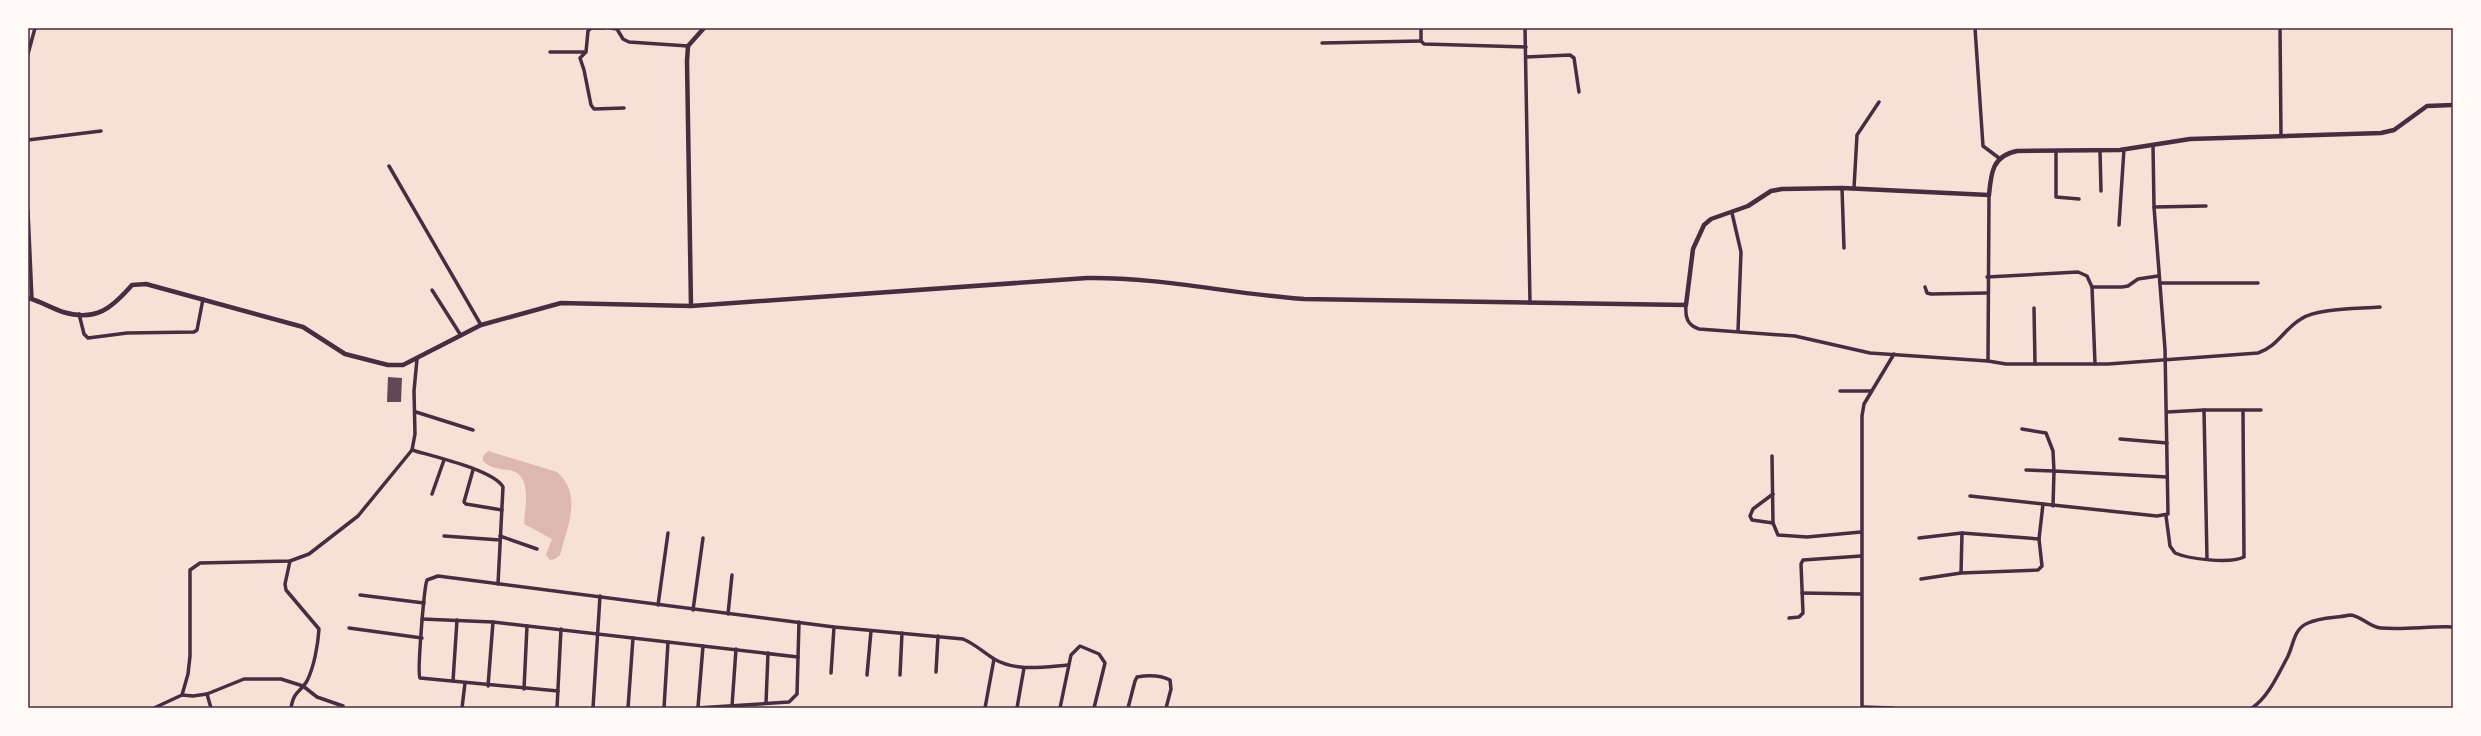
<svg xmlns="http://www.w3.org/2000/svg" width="2481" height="736" viewBox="0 0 2481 736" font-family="Rubik,sans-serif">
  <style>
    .water { fill: #dcb8b0 }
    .building { fill: #644757 }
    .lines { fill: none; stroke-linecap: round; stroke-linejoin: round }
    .minor { stroke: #4a2c40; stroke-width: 3.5 }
    .tertiary { stroke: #4a2c40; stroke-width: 4.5 }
    .neatline { fill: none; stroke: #4a2c40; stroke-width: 1.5 }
  </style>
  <rect width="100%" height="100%" fill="#f7e1d7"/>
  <!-- water -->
  <path class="water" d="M488,451l69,21c26,22 10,56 3,83l-5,4 -5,1 -4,-5 6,-16 -28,-15c1,-18 9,-50 -15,-54 -10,-1 -19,-2 -26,-9v-5z"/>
  <!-- building -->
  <polygon class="building" points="388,377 402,378 401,402 387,402"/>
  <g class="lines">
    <!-- minor -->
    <g class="minor">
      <polyline points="604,28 591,28 588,31 586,52 580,58 584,70 591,105 594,109 624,108"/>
      <polyline points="610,28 617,29 623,39 629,42 688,46"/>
      <polyline points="1421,28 1421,41 1424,44 1526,47"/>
      <polyline points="1525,28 1530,303"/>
      <polyline points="1975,28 1983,146 1999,158"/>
      <polyline points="2280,28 2281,136"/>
      <polyline points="1322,43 1421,41"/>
      <polyline points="550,52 585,52"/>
      <polyline points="28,54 35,28"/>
      <polyline points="1526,57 1570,55 1574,58 1579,92"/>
      <polyline points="28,140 101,131"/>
      <polyline points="2100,150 2101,191"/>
      <polyline points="2056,151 2056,197 2079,199"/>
      <polyline points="389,166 481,325"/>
      <polyline points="1842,188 1844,248"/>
      <polyline points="1854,188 1857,135 1879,102"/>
      <polyline points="2154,207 2206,206"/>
      <polyline points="28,211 32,299"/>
      <polyline points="1732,213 1741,252 1738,331"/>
      <polyline points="2119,225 2124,149"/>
      <polyline points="1987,277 2078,272 2087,276 2092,287 2095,364"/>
      <polyline points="2160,283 2258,283"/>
      <polyline points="1925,287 1927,293 1931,294 1987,293"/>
      <polyline points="2092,287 2122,287 2128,286 2138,279 2158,276"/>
      <polyline points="432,290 460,334"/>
      <path d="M1686,305c-1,12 1,20 13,24l96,7 75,17 118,8 18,3h102l150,-11c19,-6 26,-24 43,-34 16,-11 58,-10 79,-12"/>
      <polyline points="2034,308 2035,364"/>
      <polyline points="79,314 84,334 88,338 127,333 194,332 197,330 203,299"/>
      <polyline points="1988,361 1989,195"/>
      <polyline points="1840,391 1871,391"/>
      <polyline points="2204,410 2207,559"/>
      <polyline points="416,412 473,430"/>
      <polyline points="2167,412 2204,410 2261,410"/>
      <polyline points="2022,429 2046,433 2053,451 2054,471 2026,470"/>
      <polyline points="2120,439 2167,443"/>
      <path d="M412,450c20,6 82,20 91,37l-5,97"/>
      <polyline points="1772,456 1773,523 1778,535 1807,537 1861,532"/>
      <polyline points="473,470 464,502 466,504 502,510"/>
      <polyline points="432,494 444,460"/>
      <polyline points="1773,494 1753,509 1750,516 1752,520 1773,523"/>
      <polyline points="1970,496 2043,504"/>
      <polyline points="2053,506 2054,471 2167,477"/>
      <path d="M2166,516l4,30 5,7c14,6 55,11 69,4l-1,-146"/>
      <polyline points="444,536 500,540"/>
      <polyline points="500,536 537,549"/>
      <polyline points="1919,538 1962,533"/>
      <path d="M290,561l-5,23 1,6 33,39c-1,16 -5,38 -12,52 -7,12 -13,9 -16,27"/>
      <polyline points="1961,573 1962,533 2039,539"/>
      <polyline points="1921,579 1961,573 2038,570 2042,566 2039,539 2043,504 2157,516 2168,514 2165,349 2154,207 2153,145"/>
      <polyline points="1802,593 1861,594"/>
      <polyline points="360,595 424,603"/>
      <polyline points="658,605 668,533"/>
      <polyline points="693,610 703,538"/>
      <polyline points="728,614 732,575"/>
      <polyline points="1789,618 1799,617 1803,613 1801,564 1803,560 1861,556"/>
      <polyline points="422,619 493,622 798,657"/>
      <polyline points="349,628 422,638"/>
      <polyline points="936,672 938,636"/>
      <polyline points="831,673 834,627"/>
      <polyline points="867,675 871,631"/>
      <polyline points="900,675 902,633"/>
      <polyline points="453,681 457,620"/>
      <polyline points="488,686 493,622"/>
      <polyline points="524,689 527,626"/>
      <path d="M558,691l-138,-13c-3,-5 4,-90 7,-98l11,-4 396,51 129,12c12,5 20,13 31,20 23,13 49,8 74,6"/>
      <polyline points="207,694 211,708"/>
      <polyline points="182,695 193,696 207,694 244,679 281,679 303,686 317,697 343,706"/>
      <polyline points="766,703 768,653"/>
      <polyline points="732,706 736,649"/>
      <polyline points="698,707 703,646"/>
      <polyline points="1862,707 1893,708"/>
      <polyline points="154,708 182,695 188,674 190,656 190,570 200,563 290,561 309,554 358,516 412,450 415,434 414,391 417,359"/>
      <polyline points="462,708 465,683"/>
      <polyline points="557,708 561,629"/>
      <polyline points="593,708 600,596"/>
      <polyline points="628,708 633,638"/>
      <polyline points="664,708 668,642"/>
      <polyline points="697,708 789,702 797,694 799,622"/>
      <polyline points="985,708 994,659"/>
      <polyline points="1017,708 1024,668"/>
      <polyline points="1060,708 1071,655 1080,646 1099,654 1105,663 1094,708"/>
      <path d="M1128,708l7,-27 2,-4c11,-2 23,-2 33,3l1,9 -5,19"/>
      <polyline points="1862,708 1862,416 1864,404 1894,354"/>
      <path d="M2252,708c16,-11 26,-33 35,-50 7,-13 6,-29 21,-35 13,-6 29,-5 42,-8 12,1 19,12 31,13 24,2 48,-2 72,-1"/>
    </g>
    <!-- tertiary -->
    <g class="tertiary">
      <path d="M28,298c12,3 23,10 35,14 33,10 49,-4 69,-27l14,-1 157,43 42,27 43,11h15l78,-40 80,-22 130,3 396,-28c73,-1 144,16 217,21l382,6 7,-56 11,-24 7,-6 37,-13 23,-15 11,-2 60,-1 147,7c2,-22 3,-39 28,-44l103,-1 70,-11 191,-6 13,-3 33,-24 26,-1"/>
      <polyline points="691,306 687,61 688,46 704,28"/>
    </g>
  </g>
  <!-- border -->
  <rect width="2481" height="736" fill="none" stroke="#fffaf5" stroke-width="58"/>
  <rect x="29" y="29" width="2423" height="678" class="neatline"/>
</svg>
